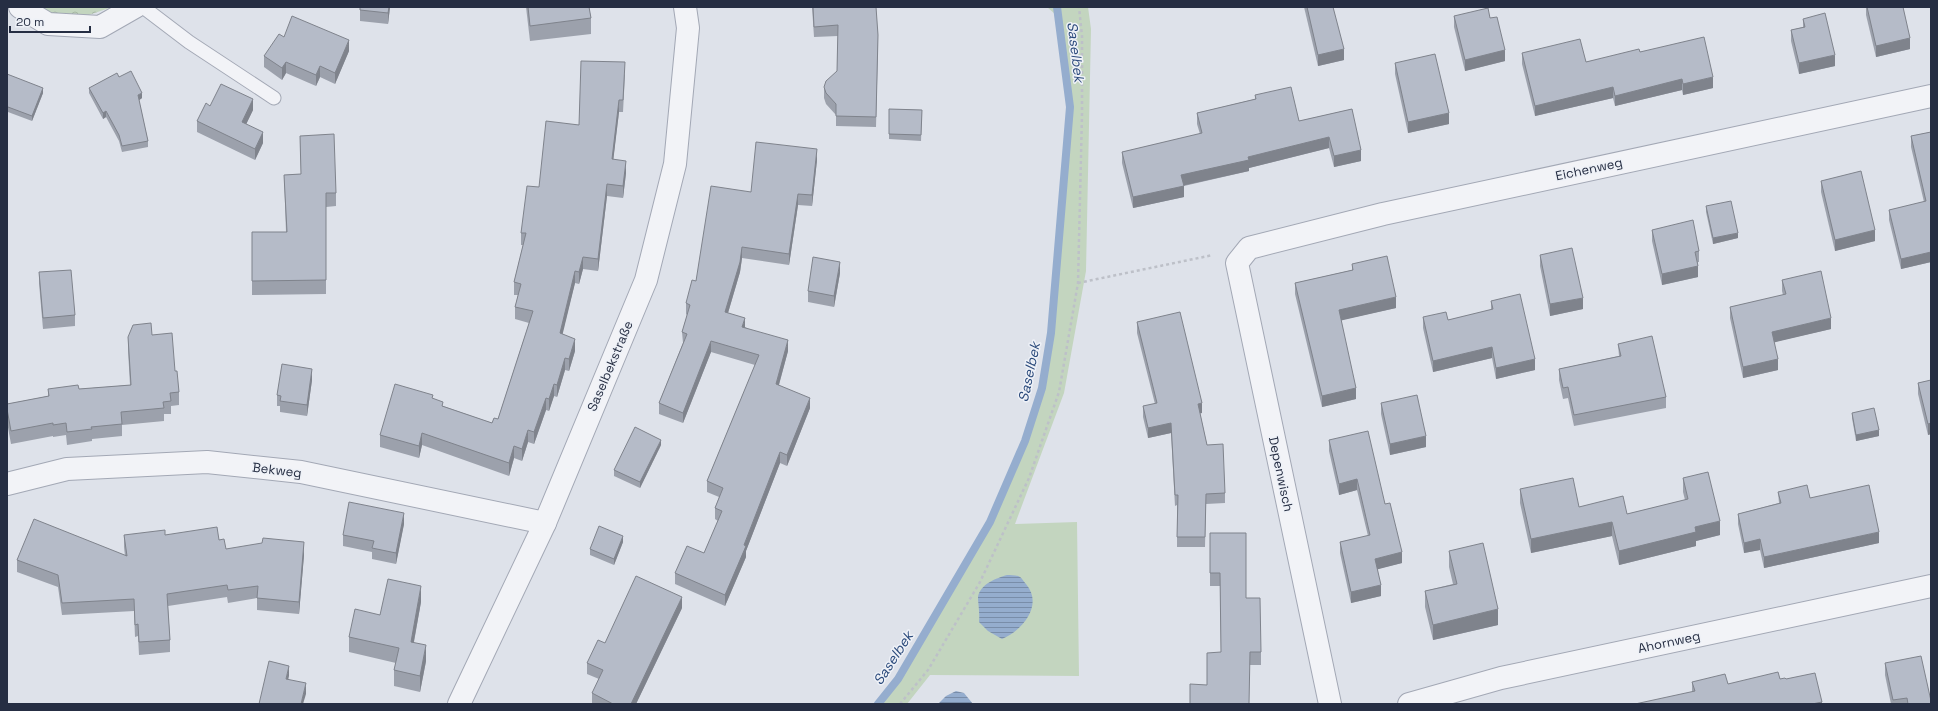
<svg xmlns="http://www.w3.org/2000/svg" width="1938" height="711" viewBox="0 0 1938 711" font-family="'Space Grotesk',sans-serif">
  <style>
    .forest { fill: url(#forest-crowns) }
    .park { fill: #c3d5bf }
    .water { fill: url(#water-rules) }
    .lines { fill: none; stroke-linecap: round; stroke-linejoin: round }
    .stream { stroke: #95adce; stroke-width: 8 }
    .service-casing { stroke: #a3a8b5; stroke-width: 15 }
    .minor-casing { stroke: #a3a8b5; stroke-width: 24 }
    .path { stroke: #bdc0c8; stroke-width: 2.5; stroke-dasharray: 3 3; stroke-linecap: butt }
    .service { stroke: #f2f3f7; stroke-width: 13 }
    .minor { stroke: #f2f3f7; stroke-width: 22 }
    .wall { fill: #9ca1ac }
    .shaded-wall { fill: #7f838c }
    .building { fill: #b5bbc8; stroke: #7f838c }
    .labels { text-anchor: middle; dominant-baseline: central; stroke-width: 3; stroke-linejoin: round; paint-order: stroke }
    .street-label { font-size: 13px; fill: #262e43; stroke: #eef1f7 }
    .water-label { font-size: 14px; font-style: italic; fill: #2b4a7b; stroke: #eef1f7 }
  </style>
  <defs>
    <pattern id="forest-crowns" width="20" height="18" patternUnits="userSpaceOnUse"><rect width="20" height="18" fill="#c3d5bf"/><path d="M2 6a3 3 0 1 1 6 0M12 15a3 3 0 1 1 6 0" fill="none" stroke="#a7b7a5"/></pattern>
    <pattern id="water-rules" width="6" height="5" patternUnits="userSpaceOnUse"><rect width="6" height="5" fill="#95adce"/><path d="M0 2.5h6" fill="none" stroke="#798da9"/></pattern>
  </defs>
  <rect width="100%" height="100%" fill="#dee2ea"/>
  <!-- forest -->
  <polygon class="forest" points="39,7 112,7 86,16 49,13"/>
  <!-- park -->
  <polygon class="park" points="1047,7 1088,7 1091,29 1086,271 1064,393 1015,524 1077,522 1079,676 930,675 907,704 878,704 898,679 990,522 1025,441 1038,404 1051,333 1070,107 1069,92 1055,14"/>
  <!-- water -->
  <g class="water">
    <path d="M1007,575c4,0 10,0 13,2 2,1 4,5 6,7 18,21 -4,47 -24,55l-14,-8 -9,-9c1,-8 -1,-19 -1,-25 2,-13 19,-19 29,-22z"/>
    <polygon points="956,691 964,693 973,704 938,704 946,696"/>
  </g>
  <g class="lines">
    <!-- stream -->
    <polyline class="stream" points="878,704 898,679 990,522 1025,441 1042,388 1051,333 1070,107 1057,7"/>
    <!-- service casing -->
    <g class="service-casing">
      <polyline id="service" points="143,7 189,42 274,98"/>
    </g>
    <!-- minor casing -->
    <g class="minor-casing">
      <g id="minor">
        <polyline points="20,7 48,24 100,27 135,7"/>
        <polyline points="7,484 67,469 207,462 301,472 545,523"/>
        <polyline points="459,704 545,523 646,280 675,164 688,28 685,7"/>
        <polyline points="1330,704 1237,263 1249,248 1383,214 1931,96"/>
        <polyline points="1409,704 1501,678 1931,586"/>
      </g>
    </g>
    <!-- path -->
    <g class="path">
      <polyline points="1078,283 1213,255"/>
      <polyline points="900,704 928,670 980,582 1029,478 1059,392 1078,283 1082,114 1082,36 1079,7"/>
    </g>
    <!-- service -->
    <use href="#service" class="service"/>
    <!-- minor -->
    <use href="#minor" class="minor"/>
  </g>
  <!-- wall -->
  <g class="wall">
    <polygon points="360,7 390,7 388,24 360,21"/>
    <polygon points="526,7 589,7 591,18 591,34 530,41"/>
    <polygon points="812,7 876,7 878,45 876,127 836,126 836,115 826,104 824,98 824,87 837,71 838,36 814,37"/>
    <polygon points="1304,7 1333,7 1344,60 1318,66"/>
    <polygon points="1866,7 1903,7 1910,49 1876,57 1866,15"/>
    <polygon points="1454,16 1490,18 1505,61 1465,71 1454,27"/>
    <polygon points="1803,19 1835,66 1799,74 1791,41 1791,30 1803,27"/>
    <polygon points="284,37 349,51 335,84 320,77 316,86 286,73 282,80 264,67 264,56"/>
    <polygon points="1640,52 1713,88 1683,95 1682,90 1615,106 1613,98 1535,116 1522,64 1522,53 1586,62"/>
    <polygon points="1395,63 1449,124 1408,133 1395,74"/>
    <polygon points="7,74 43,93 32,121 8,112"/>
    <polygon points="625,74 623,112 619,112 613,160 626,173 623,198 607,196 598,271 583,269 579,284 575,283 562,334 575,351 569,371 565,370 557,397 554,396 549,411 546,410 534,444 528,442 522,461 514,458 509,476 422,445 419,458 380,447 380,435 433,399 443,406 492,423 498,419 529,323 515,319 515,307 518,295 514,295 514,282 523,245 521,245 521,233 539,187 579,125"/>
    <polygon points="119,77 142,98 139,100 148,141 148,147 122,152 119,141 106,117 103,119 89,93 89,88"/>
    <polygon points="1255,95 1299,121 1352,109 1361,161 1334,167 1329,148 1249,168 1249,171 1184,186 1184,197 1133,208 1122,163 1122,152 1200,134 1197,124 1197,113 1255,99"/>
    <polygon points="210,106 253,110 246,124 263,143 255,160 197,132 197,121"/>
    <polygon points="889,109 922,110 921,141 889,139"/>
    <polygon points="1931,132 1931,262 1901,269 1889,220 1889,210 1924,202 1911,147 1911,136"/>
    <polygon points="300,136 336,193 336,206 326,207 326,294 252,295 252,232 286,232 284,175 301,174"/>
    <polygon points="817,160 812,206 798,205 789,265 742,258 740,272 728,313 745,327 788,351 779,385 810,408 787,466 780,463 746,551 746,557 725,606 675,584 675,573 704,553 718,521 715,519 715,508 719,497 707,492 707,481 755,365 711,352 683,423 659,414 659,403 683,343 682,332 687,315 686,314 686,303 696,281 751,192"/>
    <polygon points="1821,181 1875,241 1835,251 1821,192"/>
    <polygon points="1706,206 1738,238 1713,244 1706,212"/>
    <polygon points="1652,230 1699,251 1699,262 1698,262 1698,277 1662,285 1652,241"/>
    <polygon points="1540,255 1583,309 1550,316 1540,266"/>
    <polygon points="1352,264 1396,308 1341,320 1356,399 1322,407 1295,294 1295,283 1352,270"/>
    <polygon points="39,272 75,315 75,326 43,329 39,283"/>
    <polygon points="840,273 834,307 808,302 808,291"/>
    <polygon points="1782,280 1831,329 1774,342 1778,370 1743,378 1730,318 1730,307 1783,295 1782,291"/>
    <polygon points="1491,301 1535,370 1496,379 1492,358 1433,372 1423,328 1423,317 1448,320 1491,310"/>
    <polygon points="1137,322 1202,413 1200,413 1207,445 1225,493 1225,503 1206,504 1205,547 1177,547 1177,505 1175,506 1171,433 1148,438 1143,417 1143,406 1155,404 1137,333"/>
    <polygon points="152,335 175,371 179,392 179,405 171,406 171,414 164,414 164,421 122,425 122,436 92,439 92,441 67,445 66,435 53,437 53,436 11,444 7,422 7,404 48,396 48,389 79,389 130,385 128,350 128,337"/>
    <polygon points="1618,344 1666,397 1666,408 1574,426 1568,398 1563,399 1559,380 1559,369 1619,356"/>
    <polygon points="312,380 307,416 280,412 280,406 277,406 277,395"/>
    <polygon points="1931,380 1931,434 1928,435 1918,394 1918,383"/>
    <polygon points="1381,403 1426,447 1390,455 1381,414"/>
    <polygon points="1852,413 1879,436 1856,441 1852,418"/>
    <polygon points="1329,440 1385,504 1402,563 1377,569 1381,596 1351,603 1340,553 1340,542 1368,536 1357,490 1339,495 1329,451"/>
    <polygon points="661,445 640,488 614,476 614,470"/>
    <polygon points="1683,478 1720,535 1696,541 1696,546 1619,565 1612,536 1531,553 1520,503 1520,489 1579,507 1627,514 1685,500 1683,492"/>
    <polygon points="1778,492 1810,498 1879,543 1764,568 1760,550 1744,553 1738,524 1738,514 1779,503"/>
    <polygon points="404,524 396,564 372,559 372,552 343,546 343,535"/>
    <polygon points="1210,533 1246,598 1261,652 1261,665 1250,665 1207,685 1221,652 1220,586 1210,586"/>
    <polygon points="124,535 165,535 219,540 226,549 304,555 299,614 257,610 257,598 228,603 227,597 168,606 170,640 170,652 139,655 138,636 135,637 134,611 62,615 58,587 17,572 17,560 125,556 124,547"/>
    <polygon points="623,542 614,565 590,555 590,549"/>
    <polygon points="1449,551 1498,625 1433,640 1425,607 1425,591 1453,584 1449,567"/>
    <polygon points="421,602 414,642 426,661 420,692 394,686 394,670 396,663 349,652 349,637 380,615"/>
    <polygon points="682,608 636,704 592,704 592,693 599,679 587,674 587,663 605,643"/>
    <polygon points="1885,663 1931,704 1891,704 1885,675"/>
    <polygon points="1780,679 1786,679 1822,704 1692,692 1692,682 1728,684"/>
  </g>
  <!-- shaded-wall -->
  <g class="shaded-wall">
    <polygon points="389,7 390,7 388,24 388,13"/>
    <polygon points="1910,38 1910,49 1876,57 1876,46"/>
    <polygon points="349,40 349,51 335,84 335,73"/>
    <polygon points="1344,49 1344,60 1318,66 1318,55"/>
    <polygon points="1505,50 1505,61 1465,71 1465,60"/>
    <polygon points="1835,55 1835,66 1799,74 1799,63"/>
    <polygon points="286,62 286,73 282,80 282,68"/>
    <polygon points="320,66 320,77 316,86 316,75"/>
    <polygon points="1713,77 1713,88 1683,95 1683,84"/>
    <polygon points="1682,79 1682,90 1615,106 1615,96"/>
    <polygon points="1613,87 1613,98 1535,116 1535,106"/>
    <polygon points="43,88 43,93 32,121 32,116"/>
    <polygon points="142,93 142,98 138,101 138,95"/>
    <polygon points="253,99 253,110 242,133 242,122"/>
    <polygon points="619,100 619,112 612,171 612,159"/>
    <polygon points="106,111 106,117 103,119 103,113"/>
    <polygon points="1449,113 1449,124 1408,133 1408,122"/>
    <polygon points="263,132 263,143 255,160 255,149"/>
    <polygon points="1329,137 1329,148 1249,168 1249,171 1181,186 1181,175 1248,157"/>
    <polygon points="817,149 817,160 812,206 812,195"/>
    <polygon points="1361,150 1361,161 1334,167 1334,156"/>
    <polygon points="626,161 626,173 623,198 623,186"/>
    <polygon points="607,184 607,196 598,271 598,259"/>
    <polygon points="1184,186 1184,197 1133,208 1133,197"/>
    <polygon points="798,194 798,205 789,265 789,254"/>
    <polygon points="1875,230 1875,241 1835,251 1835,240"/>
    <polygon points="1738,233 1738,238 1713,244 1713,238"/>
    <polygon points="742,247 742,258 740,272 725,323 725,312"/>
    <polygon points="1931,252 1931,262 1901,269 1901,259"/>
    <polygon points="583,257 583,269 579,284 579,272"/>
    <polygon points="840,262 840,273 834,307 834,296"/>
    <polygon points="1698,266 1698,277 1662,285 1662,274"/>
    <polygon points="575,271 575,283 560,345 560,333"/>
    <polygon points="1396,297 1396,308 1339,321 1339,310"/>
    <polygon points="1583,298 1583,309 1550,316 1550,304"/>
    <polygon points="745,318 745,329 742,327"/>
    <polygon points="1831,318 1831,329 1772,343 1772,332"/>
    <polygon points="575,339 575,351 569,371 569,359"/>
    <polygon points="788,340 788,351 776,395 776,384"/>
    <polygon points="711,341 711,352 683,423 683,413"/>
    <polygon points="1492,347 1492,358 1433,372 1433,361"/>
    <polygon points="565,358 565,370 557,397 557,385"/>
    <polygon points="1535,359 1535,370 1496,379 1496,368"/>
    <polygon points="1778,359 1778,370 1743,378 1743,367"/>
    <polygon points="312,369 312,380 307,416 307,405"/>
    <polygon points="554,384 554,396 549,411 549,399"/>
    <polygon points="1356,388 1356,399 1322,407 1322,396"/>
    <polygon points="546,398 546,410 534,444 534,432"/>
    <polygon points="810,398 810,408 787,466 787,455"/>
    <polygon points="1202,403 1202,413 1198,414 1198,404"/>
    <polygon points="1171,423 1171,433 1148,438 1148,428"/>
    <polygon points="1931,423 1931,434 1928,435 1928,424"/>
    <polygon points="528,430 528,442 522,461 522,449"/>
    <polygon points="1879,430 1879,436 1856,441 1856,435"/>
    <polygon points="422,433 422,445 419,458 419,446"/>
    <polygon points="1426,436 1426,447 1390,455 1390,444"/>
    <polygon points="661,440 661,445 640,488 640,482"/>
    <polygon points="514,446 514,458 509,476 509,463"/>
    <polygon points="780,452 780,463 746,551 746,557 725,606 725,595"/>
    <polygon points="1357,479 1357,490 1339,495 1339,484"/>
    <polygon points="404,513 404,524 396,564 396,553"/>
    <polygon points="1720,521 1720,535 1696,541 1696,546 1619,565 1619,551 1695,527"/>
    <polygon points="1612,522 1612,536 1531,553 1531,539"/>
    <polygon points="1879,532 1879,543 1764,568 1764,557"/>
    <polygon points="623,536 623,542 614,565 614,559"/>
    <polygon points="1760,539 1760,550 1744,553 1744,543"/>
    <polygon points="304,542 304,555 299,614 299,602"/>
    <polygon points="1402,552 1402,563 1375,570 1375,559"/>
    <polygon points="1381,585 1381,596 1351,603 1351,592"/>
    <polygon points="421,586 421,602 411,657 411,642"/>
    <polygon points="682,597 682,608 636,704 631,704"/>
    <polygon points="1498,609 1498,625 1433,640 1433,625"/>
    <polygon points="426,645 426,661 420,692 420,676"/>
    <polygon points="289,666 289,676 286,689 286,679"/>
    <polygon points="306,683 306,694 303,704 301,704"/>
    <polygon points="1822,702 1822,704 1812,704"/>
  </g>
  <!-- building -->
  <g class="building">
    <polygon points="360,7 389,7 388,13 360,10"/>
    <polygon points="528,7 589,7 591,18 530,26"/>
    <polygon points="813,7 876,7 878,35 876,117 836,116 836,104 826,93 824,87 826,81 837,71 838,25 814,27"/>
    <polygon points="1307,7 1333,7 1344,49 1318,55"/>
    <polygon points="1867,7 1903,7 1910,38 1876,46"/>
    <polygon points="1488,8 1490,18 1497,17 1505,50 1465,60 1454,16"/>
    <polygon points="1825,13 1835,55 1799,63 1791,30 1805,27 1803,19"/>
    <polygon points="292,16 349,40 335,73 320,66 316,75 286,62 282,68 264,56 279,34 284,37"/>
    <polygon points="1704,37 1713,77 1683,84 1682,79 1615,96 1613,87 1535,106 1522,53 1580,39 1586,62 1639,49 1640,52"/>
    <polygon points="1435,54 1449,113 1408,122 1395,63"/>
    <polygon points="581,61 625,62 623,100 619,100 612,159 626,161 623,186 607,184 598,259 583,257 579,272 575,271 560,333 575,339 569,359 565,358 557,385 554,384 549,399 546,398 534,432 528,430 522,449 514,446 509,463 422,433 419,446 380,435 395,384 433,395 432,398 443,402 442,406 492,423 494,418 498,419 533,311 515,307 521,284 514,282 526,233 521,233 527,186 539,187 546,121 579,125"/>
    <polygon points="131,71 142,93 138,95 148,141 122,146 119,135 106,111 103,113 89,88 117,73 119,77"/>
    <polygon points="7,74 43,88 32,116 8,107 7,109"/>
    <polygon points="221,84 253,99 242,122 263,132 255,149 197,121 206,103 210,106"/>
    <polygon points="1291,87 1299,121 1352,109 1361,150 1334,156 1329,137 1248,157 1249,160 1181,175 1184,186 1133,197 1122,152 1202,133 1197,113 1256,99 1255,95"/>
    <polygon points="889,109 922,110 921,135 889,134"/>
    <polygon points="1931,132 1931,252 1901,259 1889,210 1926,201 1911,136"/>
    <polygon points="334,134 336,193 326,193 326,280 252,281 252,232 287,232 284,175 301,174 300,136"/>
    <polygon points="756,142 817,149 812,195 798,194 789,254 742,247 740,262 725,312 745,318 742,327 788,340 776,384 810,398 787,455 780,452 744,545 746,546 725,595 675,573 687,546 704,553 722,511 715,508 723,488 707,481 759,355 711,341 683,413 659,403 687,334 682,332 690,305 686,303 692,280 696,281 711,186 751,192"/>
    <polygon points="1861,171 1875,230 1835,240 1821,181"/>
    <polygon points="1731,201 1738,233 1713,238 1706,206"/>
    <polygon points="1693,220 1699,251 1695,252 1698,266 1662,274 1652,230"/>
    <polygon points="1572,248 1583,298 1550,304 1540,255"/>
    <polygon points="1387,256 1396,297 1339,310 1356,388 1322,396 1295,283 1353,270 1352,264"/>
    <polygon points="813,257 840,262 834,296 808,291"/>
    <polygon points="71,270 75,315 43,318 39,272"/>
    <polygon points="1821,271 1831,318 1772,332 1778,359 1743,367 1730,307 1786,294 1782,280"/>
    <polygon points="1520,294 1535,359 1496,368 1492,347 1433,361 1423,317 1446,312 1448,320 1493,309 1491,301"/>
    <polygon points="1180,312 1202,403 1198,404 1207,445 1223,444 1225,493 1206,494 1205,537 1177,537 1178,495 1175,495 1171,423 1148,428 1143,406 1157,403 1137,322"/>
    <polygon points="151,323 152,335 172,333 175,371 177,371 179,392 170,393 171,401 163,402 164,408 121,412 122,424 91,427 92,429 67,432 66,423 53,425 53,423 11,431 7,409 7,404 49,396 48,389 78,385 79,389 131,385 128,337 133,325"/>
    <polygon points="1652,336 1666,397 1574,415 1568,387 1563,388 1559,369 1621,356 1618,344"/>
    <polygon points="282,364 312,369 307,405 280,401 281,396 277,395"/>
    <polygon points="1931,380 1931,423 1928,424 1918,383"/>
    <polygon points="1417,395 1426,436 1390,444 1381,403"/>
    <polygon points="1874,408 1879,430 1856,435 1852,413"/>
    <polygon points="635,427 661,440 640,482 614,470"/>
    <polygon points="1368,431 1385,504 1390,503 1402,552 1375,559 1381,585 1351,592 1340,542 1370,535 1357,479 1339,484 1329,440"/>
    <polygon points="1708,472 1720,521 1695,527 1696,532 1619,551 1612,522 1531,539 1520,489 1573,478 1579,507 1623,496 1627,514 1688,499 1683,478"/>
    <polygon points="1807,485 1810,498 1869,485 1879,532 1764,557 1760,539 1744,543 1738,514 1781,503 1778,492"/>
    <polygon points="349,502 404,513 396,553 372,548 374,541 343,535"/>
    <polygon points="34,519 127,556 124,535 165,530 165,535 217,527 219,540 224,539 226,549 262,543 263,538 304,542 299,602 257,598 258,586 228,590 227,585 167,594 170,640 139,642 138,624 135,625 134,599 62,603 58,575 17,560"/>
    <polygon points="599,526 623,536 614,559 590,549"/>
    <polygon points="1210,533 1246,533 1246,598 1260,598 1261,652 1250,652 1249,704 1190,704 1190,684 1207,685 1207,653 1221,652 1220,573 1210,573"/>
    <polygon points="1483,543 1498,609 1433,625 1425,591 1457,584 1449,551"/>
    <polygon points="636,576 682,597 631,704 613,704 592,693 603,670 587,663 598,640 605,643"/>
    <polygon points="388,579 421,586 411,642 426,645 420,676 394,670 399,648 349,637 355,609 380,615"/>
    <polygon points="1921,656 1931,701 1931,704 1908,704 1907,698 1893,700 1885,663"/>
    <polygon points="269,661 289,666 286,679 306,683 301,704 259,704"/>
    <polygon points="1778,672 1780,679 1785,678 1786,679 1815,673 1822,702 1812,704 1635,704 1695,691 1692,682 1725,674 1728,684"/>
  </g>
  <g class="labels">
    <!-- street labels -->
    <g class="street-label">
      <text transform="translate(1589 169) rotate(-12)">Eichenweg</text>
      <text transform="translate(610 366) rotate(-67)">Saselbekstraße</text>
      <text transform="translate(277 470) rotate(7)">Bekweg</text>
      <text transform="translate(1281 474) rotate(78)">Depenwisch</text>
      <text transform="translate(1669 642) rotate(-12)">Ahornweg</text>
    </g>
    <!-- water labels -->
    <g class="water-label">
      <text transform="translate(1076 52) rotate(83)">Saselbek</text>
      <text transform="translate(1029 372) rotate(-78)">Saselbek</text>
      <text transform="translate(893 658) rotate(-57)">Saselbek</text>
    </g>
  </g>
  <!-- border -->
  <rect width="1938" height="711" fill="none" stroke="#262e43" stroke-width="16"/>
  <!-- scale -->
  <path d="M10 26v6h80v-6" fill="none" stroke="#262e43" stroke-width="2"/>
  <text x="16" y="26" font-size="12" fill="#262e43" stroke="#eef1f7" stroke-width="3" paint-order="stroke">20 m</text>
</svg>
